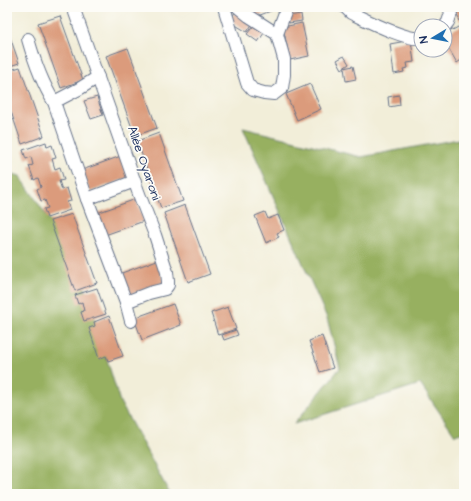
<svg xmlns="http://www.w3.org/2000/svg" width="471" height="501" viewBox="0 0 471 501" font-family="'Architects Daughter',sans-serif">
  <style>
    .forest { fill: #97b060; stroke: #59705f }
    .building { fill: #db9b7c }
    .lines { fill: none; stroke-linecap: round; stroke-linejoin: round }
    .minor-casing { stroke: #667289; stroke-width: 14 }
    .minor { stroke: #fff; stroke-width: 12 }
    .labels { text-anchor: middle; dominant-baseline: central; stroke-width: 3.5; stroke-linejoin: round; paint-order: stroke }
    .street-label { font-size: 13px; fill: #1b2f5e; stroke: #fdfcf7 }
  </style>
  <rect width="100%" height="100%" fill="#fdfcf7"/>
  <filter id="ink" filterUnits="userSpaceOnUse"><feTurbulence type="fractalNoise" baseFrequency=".025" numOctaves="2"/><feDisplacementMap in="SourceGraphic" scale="8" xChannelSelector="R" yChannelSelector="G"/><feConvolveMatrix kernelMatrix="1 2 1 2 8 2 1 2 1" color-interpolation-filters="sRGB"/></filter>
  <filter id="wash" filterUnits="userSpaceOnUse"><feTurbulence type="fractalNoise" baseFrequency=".012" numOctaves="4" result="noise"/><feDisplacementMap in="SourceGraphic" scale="16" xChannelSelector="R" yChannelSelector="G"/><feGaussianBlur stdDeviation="0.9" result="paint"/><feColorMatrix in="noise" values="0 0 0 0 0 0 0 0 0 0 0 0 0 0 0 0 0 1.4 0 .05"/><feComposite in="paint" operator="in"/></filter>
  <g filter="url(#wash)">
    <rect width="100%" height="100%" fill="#f2eed9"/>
    <!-- forest -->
    <g class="forest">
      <polygon points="243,128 361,157 464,138 464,432 455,435 420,384 294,424 340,368 327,318"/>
      <polygon points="7,172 20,176 77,261 120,402 170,494 7,494"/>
    </g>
    <g id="blocks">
      <!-- building -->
      <g class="building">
        <polygon points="251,7 281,7 255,17"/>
        <polygon points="294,7 300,7 301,10 295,12"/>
        <polygon points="455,7 464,7 464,18 460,21 453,8"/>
        <polygon points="236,11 253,23 247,32 229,21"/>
        <polygon points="301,14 302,21 289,23 288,16"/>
        <polygon points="60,16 83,80 61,88 38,23"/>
        <polygon points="256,23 266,30 258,42 247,34"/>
        <polygon points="302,23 309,56 290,60 283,27"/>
        <polygon points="462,25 464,29 464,58 457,63 445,42 445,34"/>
        <polygon points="7,34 9,34 19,63 7,67"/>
        <polygon points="411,40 414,62 407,63 408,68 403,69 404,72 394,74 390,44"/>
        <polygon points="128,48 157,128 135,136 106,56"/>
        <polygon points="344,56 349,64 342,69 337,60"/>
        <polygon points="353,66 356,79 346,81 344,68"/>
        <polygon points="20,67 44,136 22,144 7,100 7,71"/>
        <polygon points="310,84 321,109 297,120 286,94"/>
        <polygon points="399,95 400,105 389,107 388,97"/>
        <polygon points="97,97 103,115 91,119 84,101"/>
        <polygon points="159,133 183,201 161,208 137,141"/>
        <polygon points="46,142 47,147 52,145 56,158 52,159 55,169 60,167 64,180 59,181 62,190 67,188 71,201 67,202 70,210 47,218 44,209 48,208 45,200 41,201 37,189 41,187 38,178 34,180 29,166 33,165 31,157 26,159 23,150"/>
        <polygon points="121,156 128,178 90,192 82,170"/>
        <polygon points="136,199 144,221 105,235 97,213"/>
        <polygon points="185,205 210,274 188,282 164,213"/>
        <polygon points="265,212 268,219 278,215 284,230 277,233 279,237 266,243 255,216"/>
        <polygon points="72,214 97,283 75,291 50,221"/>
        <polygon points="157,260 165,282 127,296 119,274"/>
        <polygon points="97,288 106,314 84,321 81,312 84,311 82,302 78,304 75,295"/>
        <polygon points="173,304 181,325 142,340 134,318"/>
        <polygon points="228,307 236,329 218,335 211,313"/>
        <polygon points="109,316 123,356 108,361 106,356 99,359 89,328 95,326 94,322"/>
        <polygon points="236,330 238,335 224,340 222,335"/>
        <polygon points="322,336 333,368 320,372 309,341"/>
      </g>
    </g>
  </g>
  <g filter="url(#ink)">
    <use href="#blocks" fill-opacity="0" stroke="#667289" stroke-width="1"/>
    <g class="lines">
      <!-- minor casing -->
      <g class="minor-casing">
        <g id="minor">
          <polyline points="73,7 139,194 155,235 167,272 168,281 168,285 165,289 149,293 126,302"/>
          <polyline points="224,7 247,83 253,90 264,93 274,94 282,88 284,75 284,59 277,34 249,16 238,7"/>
          <path d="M345,7l6,6c15,7 56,28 70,25"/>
          <polyline points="445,26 448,22 451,13 449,7"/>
          <polyline points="277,34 286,10 289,7"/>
          <path d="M28,39c6,21 14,44 26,63l33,97 39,103 5,19"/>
          <polyline points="54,102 79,89 98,77"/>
          <polyline points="87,199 135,181"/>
        </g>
      </g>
      <!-- minor -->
      <use href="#minor" class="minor"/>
    </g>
  </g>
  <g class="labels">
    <!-- street labels -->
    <g class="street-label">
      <text transform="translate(144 163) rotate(71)">Allée Oyaroni</text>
    </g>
  </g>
  <!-- margin -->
  <rect width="471" height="501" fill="none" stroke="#fdfcf7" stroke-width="24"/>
  <!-- north arrow -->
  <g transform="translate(433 38) rotate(260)"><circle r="19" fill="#fdfcf7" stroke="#a3aaba"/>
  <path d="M0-3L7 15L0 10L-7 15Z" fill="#1f6fb2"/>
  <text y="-6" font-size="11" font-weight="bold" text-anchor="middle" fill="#1b2f5e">N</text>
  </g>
</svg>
